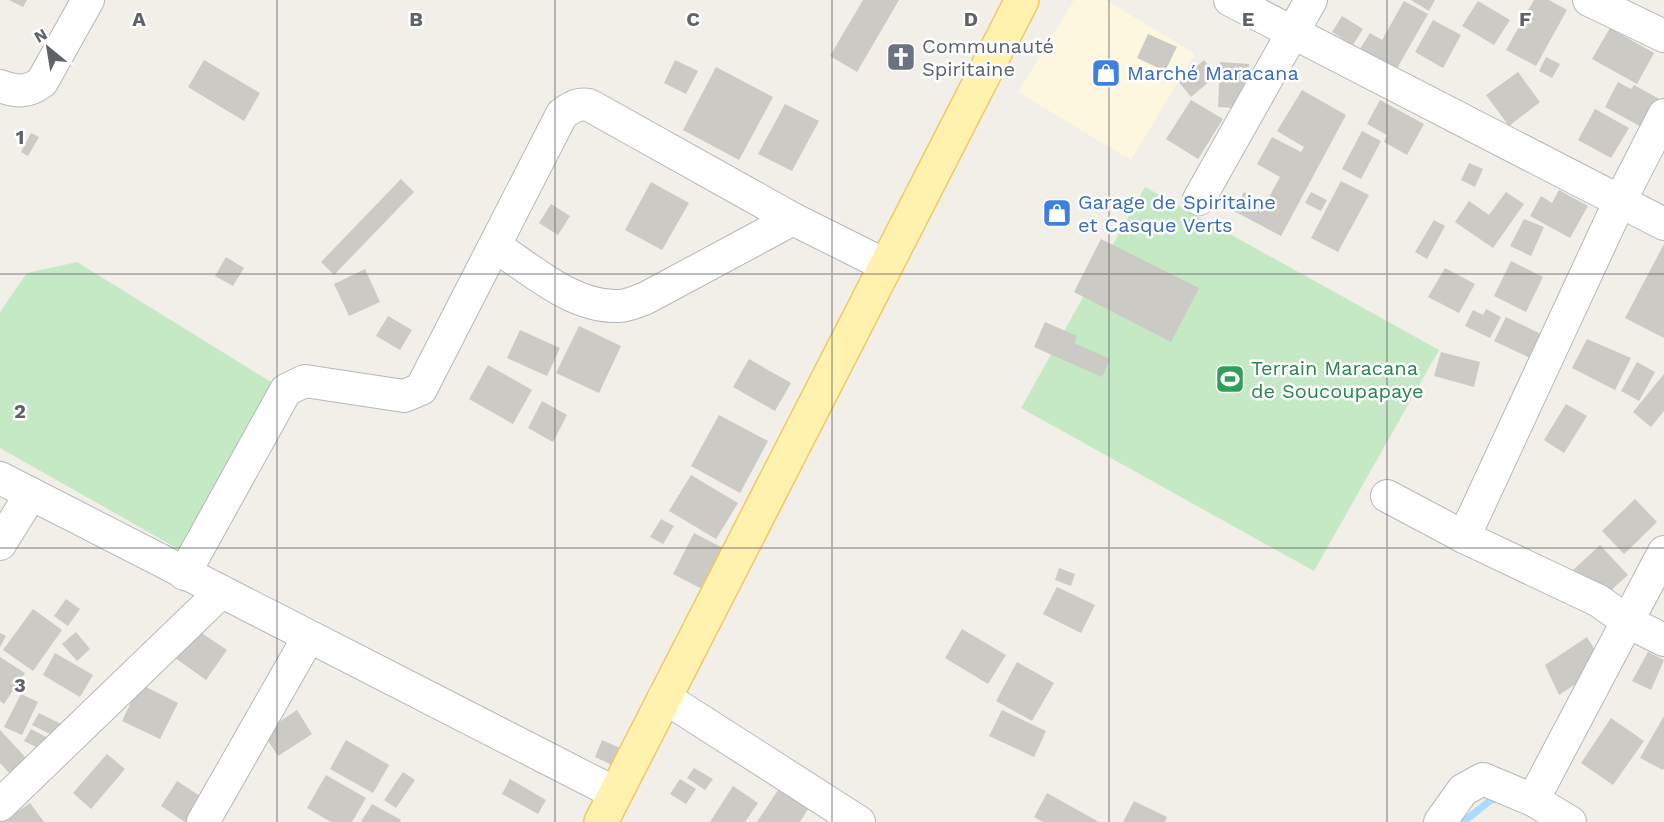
<svg xmlns="http://www.w3.org/2000/svg" width="1664" height="822" viewBox="0 0 1664 822" font-family="'Work Sans',sans-serif">
  <style>
    .commercial { fill: #fef7e0 }
    .green { fill: #c5e8c5 }
    .lines { fill: none; stroke-linecap: round; stroke-linejoin: round }
    .stream { stroke: #aadaff; stroke-width: 7 }
    .building { fill: #cccac5 }
    .minor-casing { stroke: #b5b8bc; stroke-width: 34 }
    .major-casing { stroke: #f2c960; stroke-width: 36 }
    .minor { stroke: #fff; stroke-width: 32 }
    .major { stroke: #fff2af; stroke-width: 33 }
    .grid { fill: none; stroke: #5f6368; stroke-width: 1.5; stroke-opacity: 0.55 }
    .labels { text-anchor: middle; dominant-baseline: central; stroke-width: 5; stroke-linejoin: round; paint-order: stroke }
    .worship-label { font-size: 20px; fill: #5b616d; stroke: #fff; text-anchor: start }
    .shop-label { font-size: 20px; fill: #366cbe; stroke: #fff; text-anchor: start }
    .leisure-label { font-size: 20px; fill: #27864d; stroke: #fff; text-anchor: start }
    .grid-label { font-size: 20px; text-anchor: middle; font-weight: bold; fill: #5f6368; stroke: #fff; stroke-width: 5; stroke-linejoin: round; paint-order: stroke }
  </style>
  <rect width="100%" height="100%" fill="#f1efe8"/>
  <!-- commercial -->
  <polygon class="commercial" points="1074,0 1106,0 1195,54 1131,160 1018,92"/>
  <!-- green -->
  <g class="green">
    <polygon points="1145,187 1439,350 1314,571 1021,408"/>
    <polygon points="77,262 276,385 182,551 0,448 0,312 27,273"/>
  </g>
  <g class="lines">
    <!-- stream -->
    <polyline class="stream" points="1463,822 1491,800 1500,799"/>
  </g>
  <!-- building -->
  <g class="building">
    <polygon points="9,0 27,0 23,7"/>
    <polygon points="863,0 899,0 857,72 830,56"/>
    <polygon points="1411,0 1435,0 1429,11"/>
    <polygon points="1534,0 1549,0 1567,10 1536,66 1506,50"/>
    <polygon points="1404,1 1428,14 1395,72 1358,52 1370,33 1382,40"/>
    <polygon points="1478,1 1510,20 1494,45 1462,26"/>
    <polygon points="1342,16 1363,29 1353,45 1332,32"/>
    <polygon points="1433,20 1461,35 1443,68 1415,52"/>
    <polygon points="1610,28 1654,53 1637,84 1592,59"/>
    <polygon points="1148,34 1177,47 1165,71 1137,58"/>
    <polygon points="1546,57 1560,64 1552,78 1539,71"/>
    <polygon points="204,60 260,93 244,121 188,87"/>
    <polygon points="675,60 698,71 686,94 664,83"/>
    <polygon points="1204,60 1217,75 1191,97 1179,82"/>
    <polygon points="1220,62 1249,64 1248,96 1239,96 1238,108 1218,107"/>
    <polygon points="716,67 773,97 739,160 683,130"/>
    <polygon points="1518,72 1540,102 1509,126 1486,95"/>
    <polygon points="1618,82 1631,89 1634,85 1661,100 1645,129 1605,107"/>
    <polygon points="1302,90 1346,115 1281,236 1234,211 1244,192 1265,204 1280,177 1257,164 1272,137 1301,152 1304,147 1277,131"/>
    <polygon points="1191,100 1223,119 1198,159 1166,139"/>
    <polygon points="1380,100 1424,124 1407,155 1384,142 1387,135 1367,124"/>
    <polygon points="785,104 819,121 792,171 758,154"/>
    <polygon points="1595,109 1629,128 1611,158 1578,140"/>
    <polygon points="1362,131 1381,141 1361,179 1342,169"/>
    <polygon points="31,133 39,137 28,156 21,152"/>
    <polygon points="1469,163 1483,169 1475,187 1461,180"/>
    <polygon points="401,179 414,192 334,275 321,262"/>
    <polygon points="1341,181 1369,195 1338,252 1311,238"/>
    <polygon points="651,182 689,203 662,250 625,230"/>
    <polygon points="1559,190 1588,206 1570,238 1530,216 1541,196 1552,203"/>
    <polygon points="1311,192 1327,200 1321,211 1305,203"/>
    <polygon points="1506,192 1524,204 1493,248 1455,222 1469,201 1489,215"/>
    <polygon points="551,204 570,216 558,235 539,223"/>
    <polygon points="1524,219 1544,227 1531,256 1510,246"/>
    <polygon points="1434,220 1445,226 1427,259 1415,252"/>
    <polygon points="1101,239 1199,288 1171,342 1074,292"/>
    <polygon points="1664,244 1664,338 1625,318"/>
    <polygon points="226,257 244,268 233,286 215,276"/>
    <polygon points="1511,261 1543,277 1526,312 1494,296"/>
    <polygon points="1445,268 1475,284 1459,313 1428,297"/>
    <polygon points="365,269 380,302 349,316 334,284"/>
    <polygon points="1486,309 1501,317 1490,338 1465,326 1473,310 1483,315"/>
    <polygon points="388,316 412,330 400,350 376,336"/>
    <polygon points="1506,317 1541,334 1530,358 1494,341"/>
    <polygon points="1045,322 1077,336 1074,343 1110,359 1102,377 1034,347"/>
    <polygon points="579,326 621,346 599,393 556,373"/>
    <polygon points="520,330 560,348 547,376 507,358"/>
    <polygon points="1587,339 1631,358 1615,390 1572,368"/>
    <polygon points="1441,352 1480,362 1474,387 1434,376"/>
    <polygon points="749,359 791,383 775,411 733,387"/>
    <polygon points="1637,362 1655,372 1639,401 1621,391"/>
    <polygon points="488,365 532,390 513,424 469,399"/>
    <polygon points="1664,374 1664,411 1651,427 1633,412"/>
    <polygon points="542,401 567,415 553,442 528,428"/>
    <polygon points="1566,404 1587,416 1564,453 1544,440"/>
    <polygon points="719,415 768,441 740,493 691,466"/>
    <polygon points="691,475 738,503 716,539 669,511"/>
    <polygon points="1635,499 1657,522 1624,554 1602,531"/>
    <polygon points="661,519 674,526 663,544 650,537"/>
    <polygon points="694,533 723,548 702,589 673,574"/>
    <polygon points="1600,545 1628,575 1599,601 1571,572"/>
    <polygon points="1059,568 1075,574 1071,586 1055,580"/>
    <polygon points="1057,587 1095,605 1081,633 1043,614"/>
    <polygon points="66,599 80,609 68,626 54,616"/>
    <polygon points="33,609 62,630 33,671 3,650"/>
    <polygon points="191,626 227,650 206,680 171,655"/>
    <polygon points="962,629 1006,655 988,684 945,658"/>
    <polygon points="76,632 90,649 77,661 62,644"/>
    <polygon points="0,633 6,636 0,647"/>
    <polygon points="1587,637 1604,665 1559,695 1545,665"/>
    <polygon points="1648,652 1664,660 1651,690 1632,681"/>
    <polygon points="55,653 93,675 80,697 43,675"/>
    <polygon points="0,657 25,673 4,704 0,701"/>
    <polygon points="1017,662 1054,683 1032,721 996,701"/>
    <polygon points="140,684 178,703 160,739 122,721"/>
    <polygon points="21,694 38,702 22,735 4,727"/>
    <polygon points="297,710 312,734 278,756 263,733"/>
    <polygon points="1002,710 1046,731 1034,757 989,736"/>
    <polygon points="39,713 61,724 54,736 32,725"/>
    <polygon points="1664,716 1664,768 1663,770 1640,758"/>
    <polygon points="1611,718 1644,741 1613,785 1581,763"/>
    <polygon points="31,729 50,739 44,751 24,741"/>
    <polygon points="0,730 27,759 11,775 0,763"/>
    <polygon points="346,740 389,765 373,793 330,769"/>
    <polygon points="602,740 620,748 612,765 595,757"/>
    <polygon points="107,754 125,769 91,809 73,793"/>
    <polygon points="694,768 713,779 705,790 687,778"/>
    <polygon points="403,772 415,780 396,808 384,800"/>
    <polygon points="326,775 366,798 352,822 331,822 307,808"/>
    <polygon points="510,779 546,800 538,814 502,794"/>
    <polygon points="680,779 696,789 686,804 670,794"/>
    <polygon points="177,781 206,800 191,822 185,822 161,806"/>
    <polygon points="733,786 758,803 745,822 710,822"/>
    <polygon points="778,790 808,809 800,822 757,822"/>
    <polygon points="1047,793 1099,822 1043,822 1034,817"/>
    <polygon points="1134,801 1167,817 1165,822 1123,822"/>
    <polygon points="30,803 44,822 3,822"/>
    <polygon points="372,804 401,820 400,822 361,822"/>
  </g>
  <g class="lines">
    <!-- minor casing -->
    <g class="minor-casing">
      <g id="minor">
        <polyline points="1230,0 1664,224"/>
        <polyline points="1589,0 1664,36"/>
        <path d="M0,86c16,6 28,7 42,-4l46,-82"/>
        <polyline points="1199,199 1311,0"/>
        <path d="M495,246c37,24 78,62 124,60 9,0 19,-5 27,-8l147,-79"/>
        <polyline points="0,478 615,793"/>
        <polyline points="1387,496 1464,537 1599,601 1628,622 1664,640"/>
        <polyline points="1464,537 1619,203 1664,115"/>
        <polyline points="0,544 31,494"/>
        <path d="M184,574l102,-184 19,-9 99,15 17,-7 141,-275c10,-7 15,-11 27,-9l204,114 92,46"/>
        <polyline points="664,697 859,822"/>
        <polyline points="1533,800 1664,552"/>
        <polyline points="0,805 220,593"/>
        <polyline points="203,822 308,638"/>
        <polyline points="1440,822 1463,790 1483,779 1533,800 1570,822"/>
      </g>
    </g>
    <!-- major casing -->
    <g class="major-casing">
      <polyline id="major" points="601,822 1022,0"/>
    </g>
    <!-- minor -->
    <use href="#minor" class="minor"/>
    <!-- major -->
    <use href="#major" class="major"/>
  </g>
  <!-- grid -->
  <path class="grid" d="M277,0v822M555,0v822M832,0v822M1109,0v822M1387,0v822M0,274h1664M0,548h1664"/>
  <!-- icons -->
  <defs>
    <g id="church-square" transform="scale(1.5)"><rect x="-9" y="-9" width="18" height="18" rx="4" fill="#6b7280" stroke="#fff"/><path d="M-1.2-6h2.4v3.5h3.3v2.4h-3.3V6h-2.4V-.1h-3.3v-2.4h3.3Z" fill="#fff"/></g>
    <g id="shop-square" transform="scale(1.5)"><rect x="-9" y="-9" width="18" height="18" rx="4" fill="#3f7fe0" stroke="#fff"/><path d="M-5-2.5h2.3a2.7 3.5 0 0 1 5.4 0H5L5.5 6h-11ZM-1.5-2.5h3a1.5 2.3 0 0 0-3 0Z" fill="#fff"/></g>
    <g id="stadium-square" transform="scale(1.5)"><rect x="-9" y="-9" width="18" height="18" rx="4" fill="#2e9e5b" stroke="#fff"/><path d="M0-5a6.5 5 0 1 0 0 10a6.5 5 0 1 0 0-10ZM-3.5-1.8h7v3.6h-7Z" fill="#fff"/></g>
  </defs>
  <g fill-rule="evenodd">
    <use href="#church-square" x="901" y="57"/>
    <use href="#shop-square" x="1106" y="73"/>
    <use href="#shop-square" x="1057" y="213"/>
    <use href="#stadium-square" x="1230" y="379"/>
  </g>
  <g class="labels">
    <!-- worship labels -->
    <g class="worship-label">
      <text x="922" y="46">Communauté<tspan x="922" dy="23">Spiritaine</tspan></text>
    </g>
    <!-- shop labels -->
    <g class="shop-label">
      <text x="1127" y="73">Marché Maracana</text>
      <text x="1078" y="202">Garage de Spiritaine<tspan x="1078" dy="23">et Casque Verts</tspan></text>
    </g>
    <!-- leisure labels -->
    <g class="leisure-label">
      <text x="1251" y="368">Terrain Maracana<tspan x="1251" dy="23">de Soucoupapaye</tspan></text>
    </g>
  </g>
  <g class="grid-label">
    <text x="139" y="26">A</text>
    <text x="416" y="26">B</text>
    <text x="693" y="26">C</text>
    <text x="971" y="26">D</text>
    <text x="1248" y="26">E</text>
    <text x="1525" y="26">F</text>
    <text x="20" y="144">1</text>
    <text x="20" y="418">2</text>
    <text x="20" y="692">3</text>
  </g>
  <!-- north arrow -->
  <g transform="translate(48 48) rotate(330)" stroke="#ffffff" stroke-width="4.5" paint-order="stroke">
  <path d="M0-4.5L10 22L0 15L-10 22Z" fill="#5f6368"/>
  <text y="-9" font-size="16" font-weight="bold" text-anchor="middle" fill="#5f6368">N</text>
  </g>
</svg>
